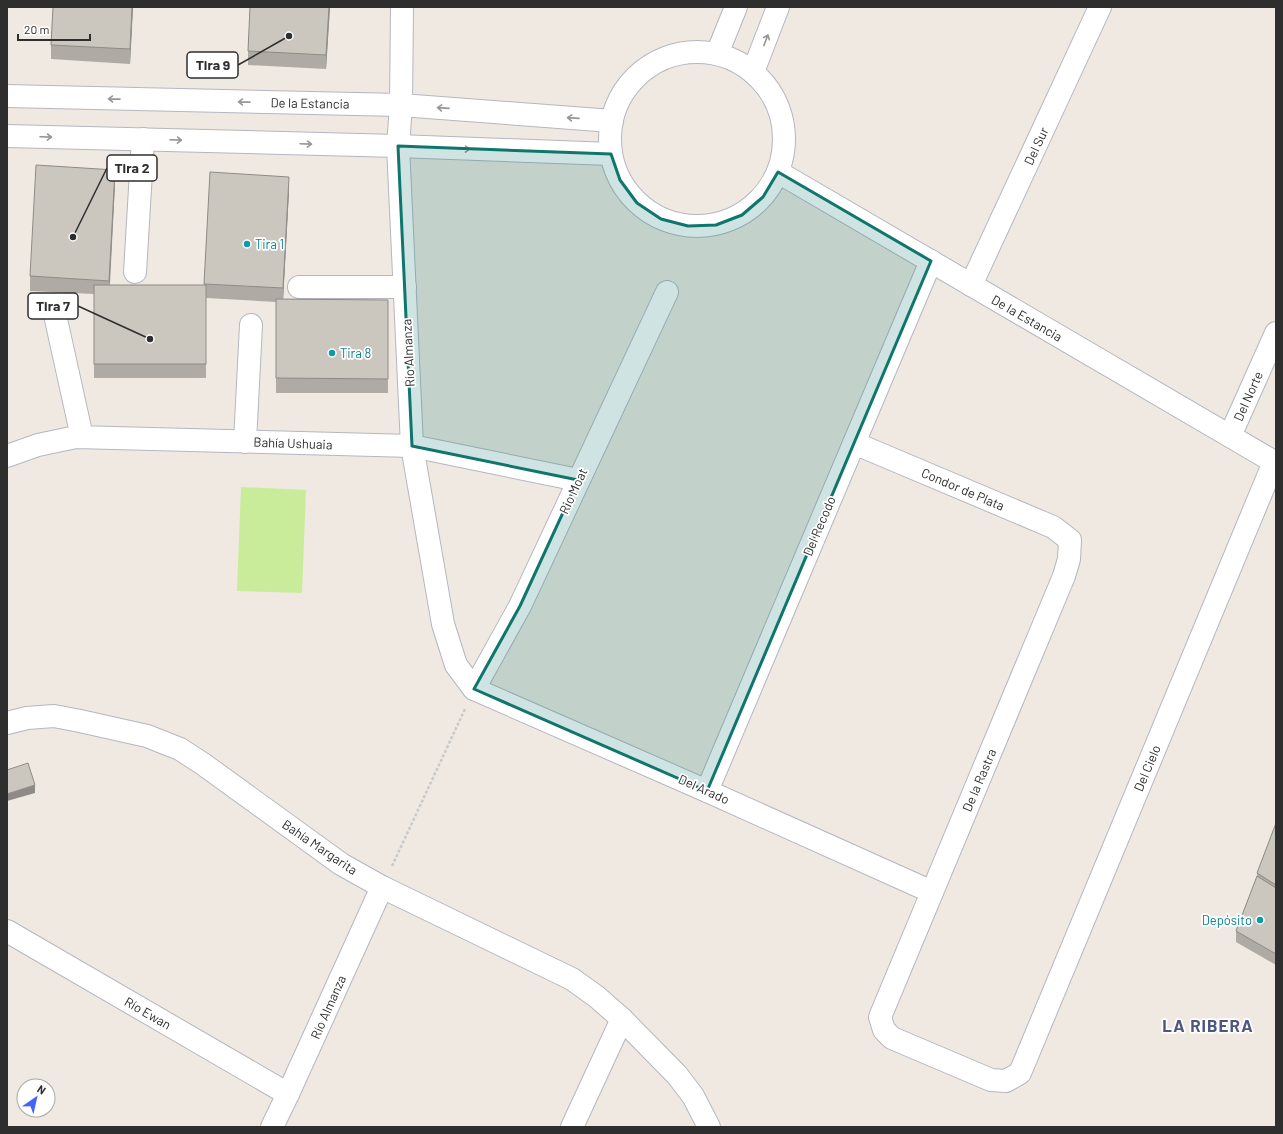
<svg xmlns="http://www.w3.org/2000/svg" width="1283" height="1134" viewBox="0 0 1283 1134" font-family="Barlow,sans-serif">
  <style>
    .pitch { fill: #c9ec9a }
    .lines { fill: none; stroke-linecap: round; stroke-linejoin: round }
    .minor-casing { stroke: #b4b7c1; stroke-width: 24 }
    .path { stroke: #c9c9c9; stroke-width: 2.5; stroke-dasharray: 3 2; stroke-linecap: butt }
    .minor { stroke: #fff; stroke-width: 22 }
    .wall { fill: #afaba4 }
    .shaded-wall { fill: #8e8b86 }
    .building { fill: #cbc7bf; stroke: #8e8b86 }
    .oneway { stroke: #969696 }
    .marked { fill: #0f766e; fill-opacity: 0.2; stroke: #0f766e; stroke-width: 3; stroke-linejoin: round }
    .culture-dot { fill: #0f9aa8; stroke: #fff; stroke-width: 1.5 }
    .labels { text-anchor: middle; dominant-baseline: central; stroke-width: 3.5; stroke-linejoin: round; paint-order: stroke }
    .street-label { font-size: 13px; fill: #2e2e2e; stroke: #fff }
    .culture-label { font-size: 13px; fill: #0d838f; stroke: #fff; text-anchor: start }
    .district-label { font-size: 17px; font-weight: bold; letter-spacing: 1px; fill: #4d5680; stroke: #fff }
    .leader { fill: none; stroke: #2e2e2e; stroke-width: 1.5 }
    .callout-dot { fill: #2e2e2e; stroke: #fff; stroke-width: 1.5 }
    .callout { fill: #fff; stroke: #2e2e2e; stroke-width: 1.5 }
    .callout-label { font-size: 14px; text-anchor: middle; font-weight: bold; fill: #2e2e2e }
  </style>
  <rect width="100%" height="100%" fill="#efe9e1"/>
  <!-- pitch -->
  <polygon class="pitch" points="241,487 306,490 302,593 237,591"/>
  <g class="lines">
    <!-- minor casing -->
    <g class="minor-casing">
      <g id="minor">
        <polyline points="402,7 401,105 398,146 412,446 443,624 456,665 474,689 707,791 932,892"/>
        <circle cx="697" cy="139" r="87"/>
        <polyline points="717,54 736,7"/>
        <polyline points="753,72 778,7"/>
        <polyline points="7,96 401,105 612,121"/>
        <polyline points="7,136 398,146 611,154"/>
        <polyline points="778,172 1276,463"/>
        <polyline points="135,272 143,139"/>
        <polyline points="971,285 1100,7"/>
        <polyline points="299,287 405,287"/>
        <polyline points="55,315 82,437"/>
        <polyline points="1230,436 1276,333"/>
        <polyline points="245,442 251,325"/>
        <polyline points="854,443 1053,527 1070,540 1069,559 1064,576 880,1017 884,1030 892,1038 991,1080 1006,1081 1020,1073 1274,462"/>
        <polyline points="7,456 38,445 76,437 412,446 578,480"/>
        <polyline points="474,689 520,606 667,292"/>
        <polyline points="7,723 27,718 54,716 80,721 147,736 180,749 203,764 341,864 382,887 572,979 597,997 622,1019 677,1075 693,1096 709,1127"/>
        <polyline points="707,791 931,261"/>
        <polyline points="7,931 288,1094"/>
        <polyline points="272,1127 288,1094 382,887"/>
        <polyline points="572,1127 622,1019"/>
      </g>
    </g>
    <!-- path -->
    <polyline class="path" points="392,866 465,709"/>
    <!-- minor -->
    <use href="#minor" class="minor"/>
  </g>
  <!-- wall -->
  <g class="wall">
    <polygon points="53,7 133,7 130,64 51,59 51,45"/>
    <polygon points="250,7 330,7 326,69 248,65 248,51"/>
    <polygon points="210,172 289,191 283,299 388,300 388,393 276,393 276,302 206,298 206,378 94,378 94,294 30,291 30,276 115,184 110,285 204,285"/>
    <polygon points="1276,823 1276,965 1236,942 1236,931 1257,876 1257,873"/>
  </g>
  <!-- shaded-wall -->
  <g class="shaded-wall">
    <polygon points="132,7 133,7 130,64 130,49"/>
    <polygon points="329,7 330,7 326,69 326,55"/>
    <polygon points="115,170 115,184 109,295 109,281"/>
    <polygon points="289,177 289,191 283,302 283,288"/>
    <polygon points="35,785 35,793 7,801 7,794"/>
  </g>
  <!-- building -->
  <g class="building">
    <polygon points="53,7 132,7 130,49 51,45"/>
    <polygon points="250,7 329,7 326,55 248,51"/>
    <polygon points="36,165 115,170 109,281 30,276"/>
    <polygon points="210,172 289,177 283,288 204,284"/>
    <rect x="94" y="285" width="112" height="79"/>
    <polygon points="276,299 388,300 388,379 276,378"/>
    <polygon points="28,763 35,785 7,794 7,770"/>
    <polygon points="1276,823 1276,885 1257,873"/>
    <polygon points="1257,876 1276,888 1276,954 1236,931"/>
  </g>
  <!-- one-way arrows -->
  <defs><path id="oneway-shaft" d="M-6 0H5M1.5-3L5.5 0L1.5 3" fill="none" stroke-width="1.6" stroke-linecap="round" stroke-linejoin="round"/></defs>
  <g class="oneway">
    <use href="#oneway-shaft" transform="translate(766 40) rotate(-69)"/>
    <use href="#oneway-shaft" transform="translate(114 99) rotate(-179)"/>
    <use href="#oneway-shaft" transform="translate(244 102) rotate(-179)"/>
    <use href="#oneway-shaft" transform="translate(443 108) rotate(-176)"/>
    <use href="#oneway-shaft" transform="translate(573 118) rotate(-176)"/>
    <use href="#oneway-shaft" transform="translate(46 137) rotate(2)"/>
    <use href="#oneway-shaft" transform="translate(176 140) rotate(2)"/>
    <use href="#oneway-shaft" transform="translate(306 144) rotate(2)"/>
    <use href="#oneway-shaft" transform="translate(464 149) rotate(2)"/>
  </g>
  <!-- marked area -->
  <path class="marked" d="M398,146l213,8 9,26 17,23 24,16 27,7 28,-1 26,-10 21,-18 15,-25 153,89 -224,530 -233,-102 46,-83 58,-126 -166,-34z"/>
  <!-- markers -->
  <g class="culture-dot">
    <circle cx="247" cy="244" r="4"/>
    <circle cx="332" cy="353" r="4"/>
    <circle cx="1260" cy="920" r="4"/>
  </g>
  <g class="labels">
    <!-- street labels -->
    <g class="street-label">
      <text transform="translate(310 103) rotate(1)">De la Estancia</text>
      <text transform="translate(1036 146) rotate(-65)">Del Sur</text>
      <text transform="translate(1027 318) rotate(30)">De la Estancia</text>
      <text transform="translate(408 353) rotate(-93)">Río Almanza</text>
      <text transform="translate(1248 396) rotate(-66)">Del Norte</text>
      <text transform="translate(293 443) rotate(2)">Bahía Ushuaia</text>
      <text transform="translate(963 489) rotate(23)">Condor de Plata</text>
      <text transform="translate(573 491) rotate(-65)">Rio Moat</text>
      <text transform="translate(819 526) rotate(-67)">Del Recodo</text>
      <text transform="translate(1147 768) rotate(-67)">Del Cielo</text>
      <text transform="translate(979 780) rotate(-67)">De la Rastra</text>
      <text transform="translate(704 789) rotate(24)">Del Arado</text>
      <text transform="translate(320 847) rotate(34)">Bahía Margarita</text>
      <text transform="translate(328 1007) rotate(-66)">Río Almanza</text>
      <text transform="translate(148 1013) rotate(30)">Río Ewan</text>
    </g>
    <!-- culture labels -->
    <g class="culture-label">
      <text x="255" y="244">Tira 1</text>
      <text x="340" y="353">Tira 8</text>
      <text x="1252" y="920" text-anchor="end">Depósito</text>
    </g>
    <!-- district labels -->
    <g class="district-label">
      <text x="1208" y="1025">LA RIBERA</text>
    </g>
  </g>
  <!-- callouts -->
  <path class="leader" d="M289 36L238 65M73 237L107 168M150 339L78 306"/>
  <g class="callout-dot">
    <circle cx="289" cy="36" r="4"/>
    <circle cx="73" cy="237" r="4"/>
    <circle cx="150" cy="339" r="4"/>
  </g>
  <g class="callout">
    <rect x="187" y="52" width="51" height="26" rx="4"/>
    <rect x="107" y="155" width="50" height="26" rx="4"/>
    <rect x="28" y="293" width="50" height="26" rx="4"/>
  </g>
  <g class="callout-label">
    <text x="213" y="70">Tira 9</text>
    <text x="132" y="173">Tira 2</text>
    <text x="53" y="311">Tira 7</text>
  </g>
  <!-- border -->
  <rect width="1283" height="1134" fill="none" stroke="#2e2e2e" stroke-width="16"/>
  <!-- north arrow -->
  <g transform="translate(36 1098) rotate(34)"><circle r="19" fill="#ffffff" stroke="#ababab"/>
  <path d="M0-3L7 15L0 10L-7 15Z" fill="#4264fb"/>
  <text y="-6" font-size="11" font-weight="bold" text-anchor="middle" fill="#2e2e2e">N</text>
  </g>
  <!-- scale -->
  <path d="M18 34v6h72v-6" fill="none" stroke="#2e2e2e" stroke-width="2"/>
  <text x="24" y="34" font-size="12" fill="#2e2e2e" stroke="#ffffff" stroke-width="3" paint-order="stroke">20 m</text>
</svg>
